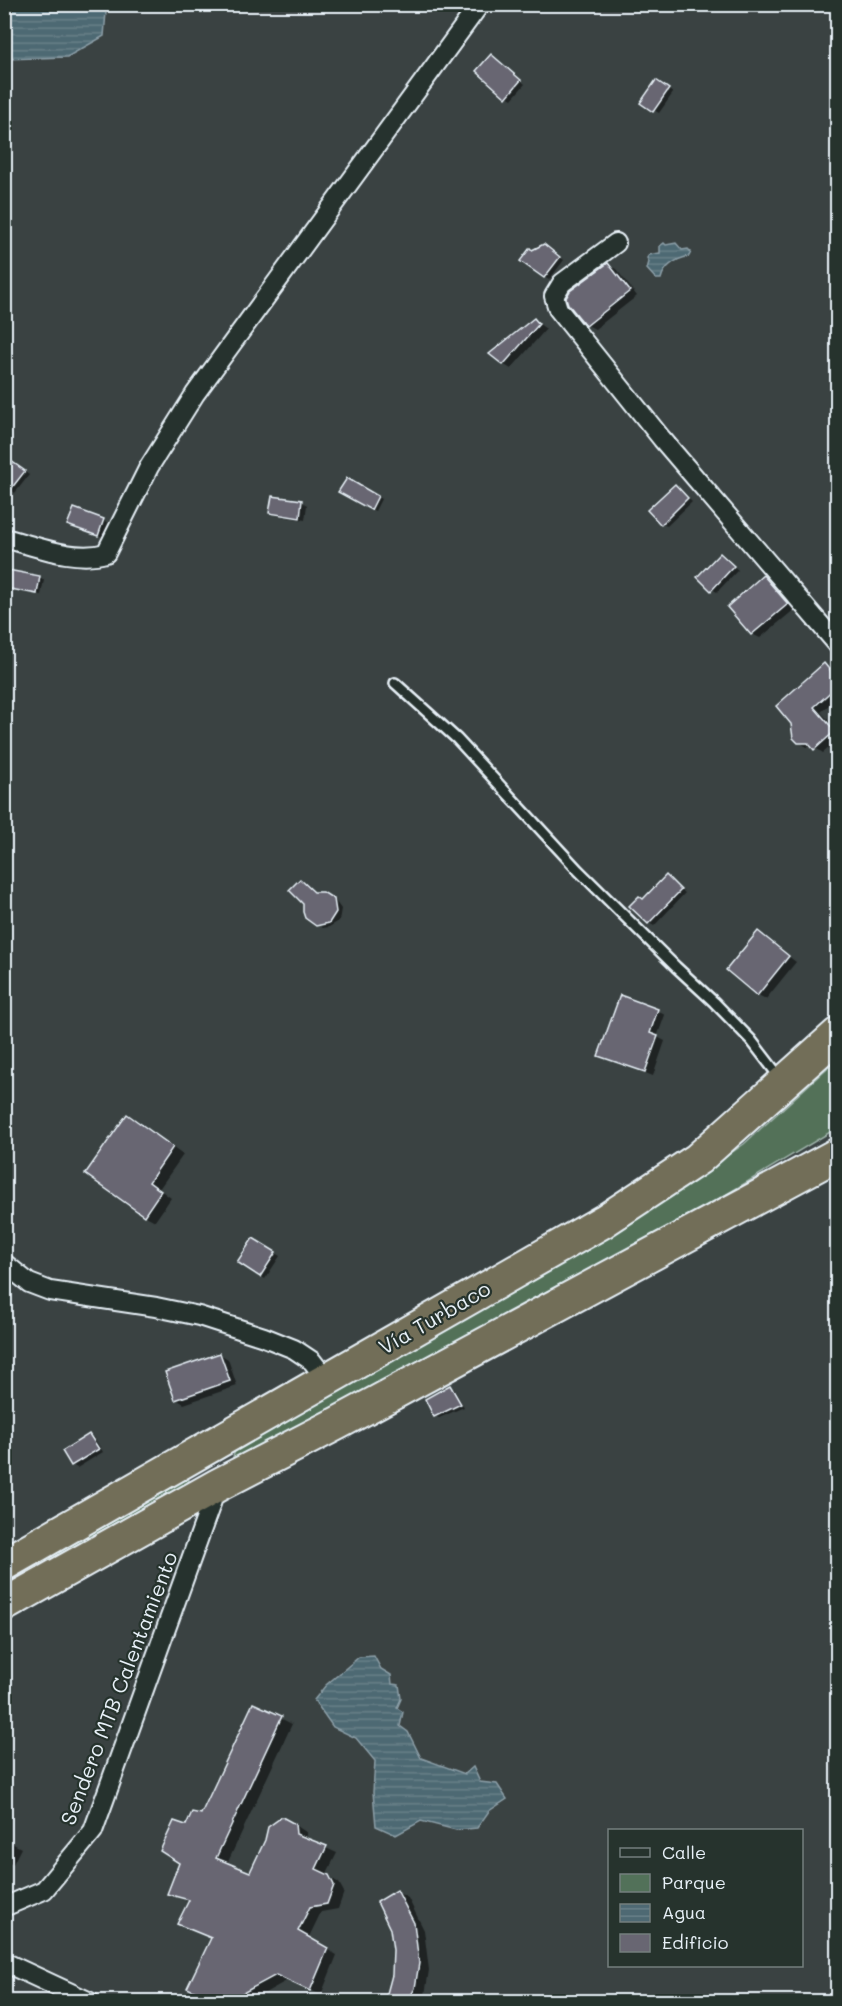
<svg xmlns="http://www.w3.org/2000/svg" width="842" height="2006" viewBox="0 0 842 2006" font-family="Mali,sans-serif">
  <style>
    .green { fill: #527159; stroke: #9db1a8; stroke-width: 1.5 }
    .water { fill: url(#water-rules); stroke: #8c9fa8; stroke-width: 1.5 }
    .shadow { fill: #0007 }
    .building { fill: #686672; stroke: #e8f1f8; stroke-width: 1.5 }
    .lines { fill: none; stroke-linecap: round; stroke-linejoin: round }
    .lane-casing { stroke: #e8f1f8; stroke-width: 14 }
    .street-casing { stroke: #e8f1f8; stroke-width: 22 }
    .highway-casing { stroke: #e8f1f8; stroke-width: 36 }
    .lane { stroke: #26332d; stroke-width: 9 }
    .street { stroke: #26332d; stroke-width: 18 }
    .highway { stroke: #726e59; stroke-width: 32 }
    .labels { text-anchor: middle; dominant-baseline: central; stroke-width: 4.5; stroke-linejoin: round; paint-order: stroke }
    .street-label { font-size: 21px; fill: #e8f1f8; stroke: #26332d }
  </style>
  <defs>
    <pattern id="water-rules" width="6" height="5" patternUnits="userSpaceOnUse" patternTransform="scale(1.5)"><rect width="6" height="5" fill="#4e6973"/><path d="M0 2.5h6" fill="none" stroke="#687f88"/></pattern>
  </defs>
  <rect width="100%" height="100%" fill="#3a4242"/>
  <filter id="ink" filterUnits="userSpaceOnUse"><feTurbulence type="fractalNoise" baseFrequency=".0167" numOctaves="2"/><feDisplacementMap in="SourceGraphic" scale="12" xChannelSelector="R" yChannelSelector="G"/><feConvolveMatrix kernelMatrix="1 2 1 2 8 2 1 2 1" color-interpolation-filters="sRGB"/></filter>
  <g filter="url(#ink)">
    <!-- green -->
    <g class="green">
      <polygon points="837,1059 837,1128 665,1231 230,1467 236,1447 692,1180 744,1144"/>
      <polygon points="180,1475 189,1480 184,1489 5,1592 4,1576"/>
    </g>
    <!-- water -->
    <g class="water">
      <polygon points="5,4 100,5 106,12 104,36 67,57 6,59 4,55"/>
      <path d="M664,243l2,2 10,-2 6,7 6,-1 3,3 -2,4c-12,3 -25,10 -28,23h-5l-9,-10 2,-7 -2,-4 2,-3 11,-2v-7z"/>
      <polygon points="374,1656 381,1669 391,1675 392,1684 399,1685 401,1699 397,1708 403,1712 400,1726 408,1732 421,1758 465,1774 473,1767 480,1782 497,1784 507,1799 489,1811 477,1828 456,1830 421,1821 396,1835 376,1826 373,1792 375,1761 356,1738 333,1727 314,1700 326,1685 359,1657"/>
    </g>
    <!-- shadow -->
    <g class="shadow">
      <polygon points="491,55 525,84 512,99 507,96"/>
      <polygon points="661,85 673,93 659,113 642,103"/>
      <polygon points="549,249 564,260 549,280 544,277"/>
      <polygon points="608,265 616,269 637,296 595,329 587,325"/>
      <polygon points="534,320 546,329 511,369 503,364"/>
      <polygon points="4,457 29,475 15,493 4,486"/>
      <polygon points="347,480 381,499 375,511 341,492"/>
      <polygon points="675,486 692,502 667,526 662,524"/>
      <polygon points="302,502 307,505 305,520 276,515 271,513"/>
      <polygon points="103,520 108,523 103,537 74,527"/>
      <polygon points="721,555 738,570 717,592 712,589"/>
      <polygon points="39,577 44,580 41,595 12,590 7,587"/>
      <polygon points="763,577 771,582 795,609 760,638 752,634"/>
      <polygon points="834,595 838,595 838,611 833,608"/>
      <polygon points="824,665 838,676 838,697 821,712 838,731 838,740 823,753 814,747 807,747 799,742"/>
      <polygon points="666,877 685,893 654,926 649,923 643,900"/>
      <polygon points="301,880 316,893 328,895 334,899 341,909 339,921 329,927 323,928 307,917"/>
      <polygon points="758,933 796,962 766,999 758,995"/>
      <polygon points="657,1011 665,1015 657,1037 665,1041 653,1076 600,1055"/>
      <polygon points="138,1123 183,1155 159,1189 171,1198 155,1221 144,1215"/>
      <polygon points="253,1240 280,1256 265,1279 239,1262"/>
      <polygon points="220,1354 228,1359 237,1386 184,1404 176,1399"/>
      <polygon points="450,1387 454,1389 464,1407 439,1418 435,1416"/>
      <polygon points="89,1435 94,1438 103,1452 77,1468 72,1465"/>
      <polygon points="254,1705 292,1724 227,1864 251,1874 295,1825 306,1832 306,1839 337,1853 326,1875 339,1883 344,1892 338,1909 321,1912 308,1939 337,1955 321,1995 288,1980 249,2002 216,2002 189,1988 212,1939 190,1929 189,1902 169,1893 180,1862 186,1827 202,1816"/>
      <polygon points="4,1839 21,1848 13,1864 4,1859"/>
      <polygon points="397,1892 408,1898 424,1930 429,1970 425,1995 422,2002 385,2002 394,1975"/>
    </g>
    <!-- building -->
    <g class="building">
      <polygon points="491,54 521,80 506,98 476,71"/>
      <polygon points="656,80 669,89 653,112 640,103"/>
      <polygon points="544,244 560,257 544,278 520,261 530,248 532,250"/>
      <polygon points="608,263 630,291 586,326 568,304 566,298 570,291"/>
      <polygon points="534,318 539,324 503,365 489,354"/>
      <polygon points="4,456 25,471 4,498"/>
      <polygon points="347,478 378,496 371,510 338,492"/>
      <polygon points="675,484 688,498 661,525 647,510"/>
      <polygon points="272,496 302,500 300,518 269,513"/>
      <polygon points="74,508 104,519 98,536 67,525"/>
      <polygon points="720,553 734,566 711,591 697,577"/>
      <polygon points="8,570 40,576 37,594 5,588"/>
      <polygon points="763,575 788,604 751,635 727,607"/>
      <polygon points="824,663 837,679 837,686 814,707 835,731 814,750 808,743 798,743 793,738 791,724 776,706"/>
      <polygon points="666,875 681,890 648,924 629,906 639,896 643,899"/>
      <polygon points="300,879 314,892 323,892 334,899 336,912 329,923 316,926 305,918 303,912 303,904 289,890"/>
      <polygon points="758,931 789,956 757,996 726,970"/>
      <polygon points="620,995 658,1009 650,1033 658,1036 645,1072 598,1056"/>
      <polygon points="127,1114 173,1147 149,1182 161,1191 144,1216 85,1174"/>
      <polygon points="253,1238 276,1252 260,1277 237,1262"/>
      <polygon points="220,1353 230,1381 175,1400 165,1372"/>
      <polygon points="450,1385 461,1404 434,1417 425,1399"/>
      <polygon points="89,1434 99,1449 71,1466 62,1451"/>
      <polygon points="253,1703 282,1716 216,1858 250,1872 265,1840 268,1827 282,1817 295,1824 296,1834 327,1846 316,1869 329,1875 334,1885 327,1904 310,1907 298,1931 328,1948 310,1991 276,1975 241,1994 246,2001 216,2001 187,1988 211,1938 177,1924 189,1900 167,1894 179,1863 160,1851 174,1821 186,1825 192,1812 201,1814"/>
      <polygon points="397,1890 414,1923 419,1963 415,1988 408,2001 385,2001 392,1975 393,1950 390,1929 377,1902"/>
    </g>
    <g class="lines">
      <!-- lane casing -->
      <g class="lane-casing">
        <polyline id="lane" points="395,683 457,739 578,870 676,967 714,1002 751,1040 781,1079"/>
      </g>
      <!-- street casing -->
      <g class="street-casing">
        <g id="street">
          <polyline points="616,243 562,283 554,296 558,309 662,439 838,645"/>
          <path d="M4,538c32,8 70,24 102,15l43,-86 46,-73 285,-390"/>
          <polyline points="4,1263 29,1283 50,1291 156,1307 199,1316 264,1337 294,1349 312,1361 326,1379"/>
          <polyline points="4,1907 44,1890 93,1831 217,1487"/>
          <polyline points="4,1962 90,2002"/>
        </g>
      </g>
      <!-- highway casing -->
      <g class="highway-casing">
        <g id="highway">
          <polyline points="4,1564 604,1221 698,1159 838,1034"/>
          <polyline points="4,1605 218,1485 338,1423 838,1154"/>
        </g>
      </g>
      <!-- lane -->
      <use href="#lane" class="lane"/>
      <!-- street -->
      <use href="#street" class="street"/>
      <!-- highway -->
      <use href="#highway" class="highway"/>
    </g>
  </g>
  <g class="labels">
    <!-- street labels -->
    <g class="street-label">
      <text transform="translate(434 1317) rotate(-30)">Vía Turbaco</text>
      <text transform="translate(118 1688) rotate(-69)">Sendero MTB Calentamiento</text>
    </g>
  </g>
  <!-- margin -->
  <rect width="842" height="2006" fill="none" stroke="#26332d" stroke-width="24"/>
  <rect x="12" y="12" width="818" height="1982" fill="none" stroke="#e8f1f8" stroke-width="2" filter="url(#ink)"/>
  <!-- legend -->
  <rect x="608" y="1829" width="195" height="138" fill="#26332d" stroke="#747f7e" stroke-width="1.5"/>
  <rect x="620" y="1848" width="30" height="9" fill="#26332d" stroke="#747f7e" stroke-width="1.5"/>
  <text x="662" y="1859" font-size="18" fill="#e8f1f8">Calle</text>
  <rect x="620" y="1874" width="30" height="18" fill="#527159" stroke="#747f7e" stroke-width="1.5"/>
  <text x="662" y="1889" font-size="18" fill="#e8f1f8">Parque</text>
  <rect x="620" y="1904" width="30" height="18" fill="url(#water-rules)" stroke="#747f7e" stroke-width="1.5"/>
  <text x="662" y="1919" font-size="18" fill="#e8f1f8">Agua</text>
  <rect x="620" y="1934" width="30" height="18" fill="#686672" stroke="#747f7e" stroke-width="1.5"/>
  <text x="662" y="1949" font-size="18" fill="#e8f1f8">Edificio</text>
</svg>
